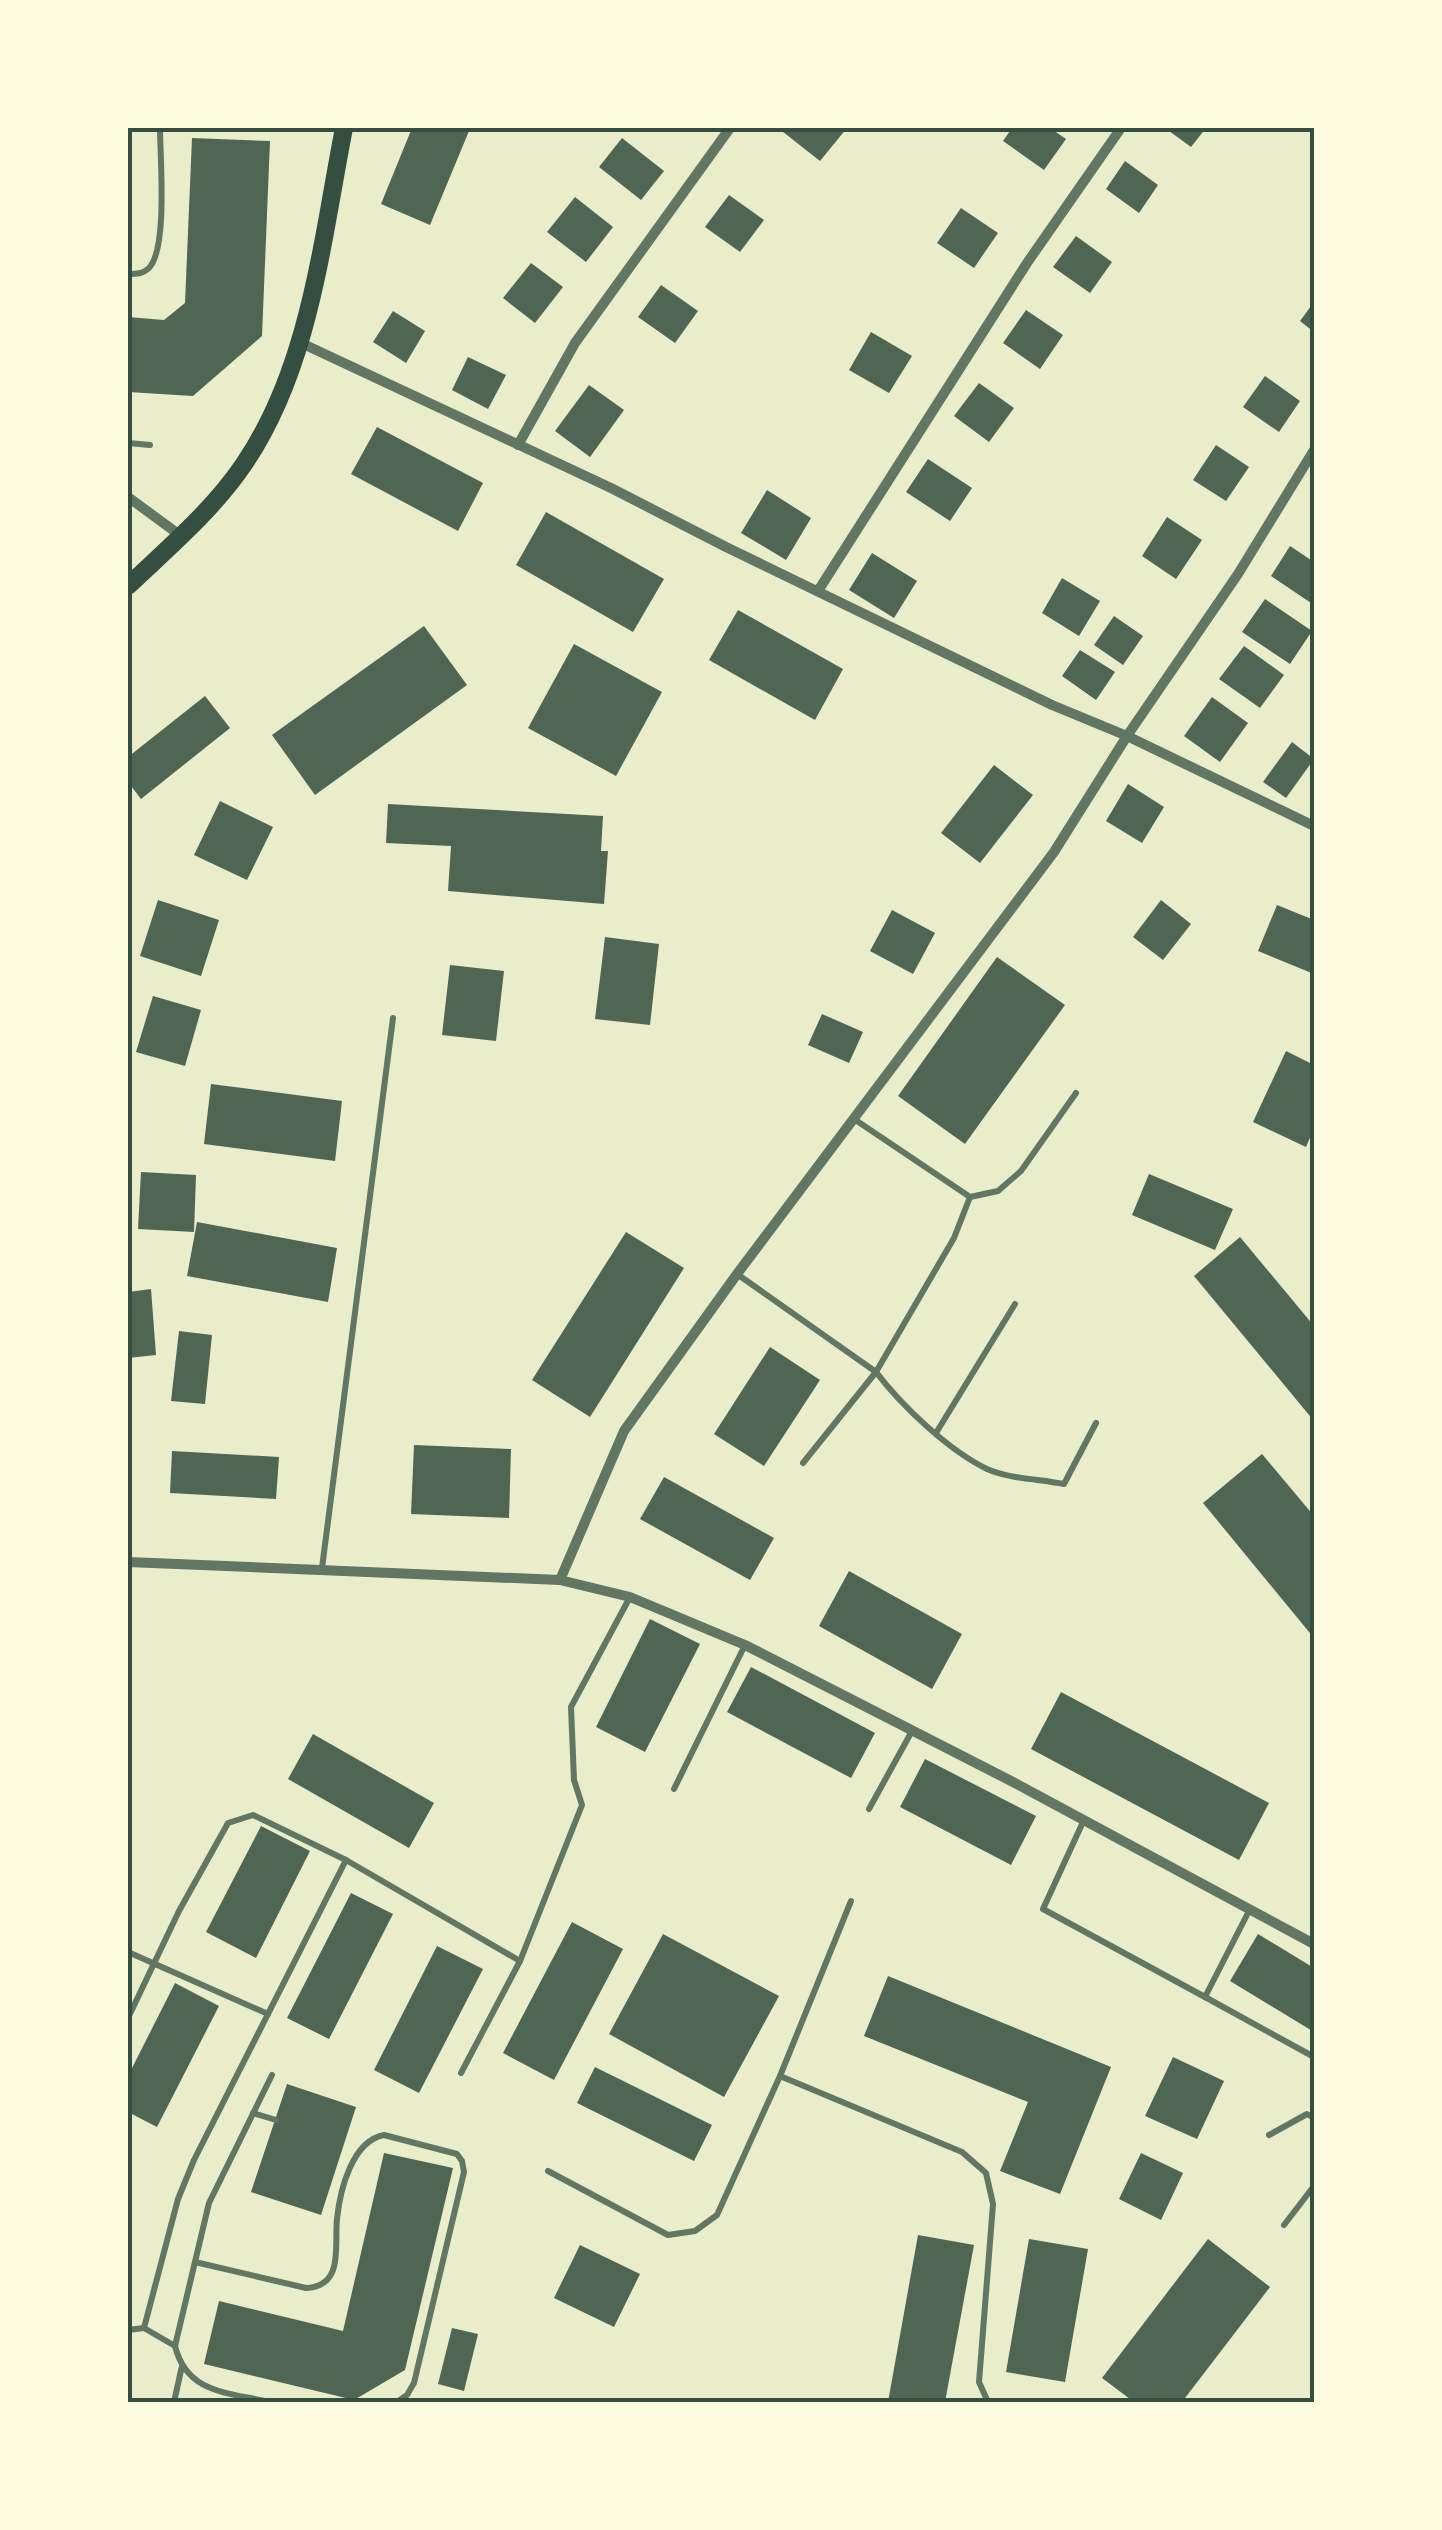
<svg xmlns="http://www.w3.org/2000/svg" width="1442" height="2530" viewBox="0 0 1442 2530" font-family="'Exo 2',sans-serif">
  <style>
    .building { fill: #4f6655 }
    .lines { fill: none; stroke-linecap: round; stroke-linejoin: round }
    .service { stroke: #617663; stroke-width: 6 }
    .minor { stroke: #617663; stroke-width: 10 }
    .secondary { stroke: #344e41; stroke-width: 18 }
    .neatline { fill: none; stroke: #344e41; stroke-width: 4 }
  </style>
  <rect width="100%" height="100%" fill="#e9edc9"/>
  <!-- building -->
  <g class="building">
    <polygon points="412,128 460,128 469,131 430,225 381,204"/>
    <polygon points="778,128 847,128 820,161"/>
    <polygon points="1012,128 1050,128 1066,139 1044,170 1003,141"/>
    <polygon points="1165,128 1206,128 1191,147"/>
    <polygon points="192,138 270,141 262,336 193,396 128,392 128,317 164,320 185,303"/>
    <polygon points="622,138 664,171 641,200 599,167"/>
    <polygon points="1125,161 1158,185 1139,213 1106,189"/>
    <polygon points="729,195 764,220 740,252 705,227"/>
    <polygon points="575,197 613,227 586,262 547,232"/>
    <polygon points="961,208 998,233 974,268 937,243"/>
    <polygon points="1076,236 1112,262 1090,293 1053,267"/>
    <polygon points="531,263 563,287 535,323 503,298"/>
    <polygon points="661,285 698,311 675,343 638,317"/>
    <polygon points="1314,302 1314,332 1300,321"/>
    <polygon points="1026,310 1063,335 1040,369 1003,343"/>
    <polygon points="393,311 425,331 406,363 373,342"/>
    <polygon points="871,332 912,356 889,393 849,370"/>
    <polygon points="468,357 506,375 488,409 452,390"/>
    <polygon points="1265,376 1300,401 1279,432 1243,407"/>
    <polygon points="979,383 1014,408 989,442 954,416"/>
    <polygon points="589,385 624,410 590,457 555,431"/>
    <polygon points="377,427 483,483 458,531 351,474"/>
    <polygon points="1216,445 1249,467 1226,501 1193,480"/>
    <polygon points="928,459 972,488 950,521 906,492"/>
    <polygon points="767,490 811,518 786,560 741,533"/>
    <polygon points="546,512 664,579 633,632 516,565"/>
    <polygon points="1167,517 1202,540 1176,579 1142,556"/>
    <polygon points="1290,546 1314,562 1314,605 1271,576"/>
    <polygon points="872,553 917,581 894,618 849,590"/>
    <polygon points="1062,578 1100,601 1079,636 1042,613"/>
    <polygon points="1265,599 1312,631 1290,664 1242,632"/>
    <polygon points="738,610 843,669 815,720 709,660"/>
    <polygon points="1114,616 1143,636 1123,665 1094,645"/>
    <polygon points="424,626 467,685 315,795 272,735"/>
    <polygon points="574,644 662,692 616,776 528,728"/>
    <polygon points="1244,646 1284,675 1260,708 1219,679"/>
    <polygon points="1080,650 1115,672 1096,700 1062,676"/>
    <polygon points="205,696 230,728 141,799 128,782 128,757"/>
    <polygon points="1212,697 1248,723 1220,762 1184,736"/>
    <polygon points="1292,742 1314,759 1286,798 1263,782"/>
    <polygon points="994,765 1033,795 980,863 941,833"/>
    <polygon points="1128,784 1164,807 1142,843 1106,821"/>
    <polygon points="220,801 273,827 247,880 194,855"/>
    <polygon points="388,804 603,816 601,851 608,851 604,904 448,891 451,846 386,843"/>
    <polygon points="158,900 219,920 201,976 140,956"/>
    <polygon points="1161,900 1191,924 1163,960 1133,937"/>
    <polygon points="1277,905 1314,920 1314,974 1258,951"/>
    <polygon points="892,910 935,933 913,974 870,951"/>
    <polygon points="605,937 659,944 650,1025 595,1019"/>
    <polygon points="997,957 1065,1005 965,1144 898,1096"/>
    <polygon points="450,965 504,971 496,1041 442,1035"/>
    <polygon points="153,996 201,1010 185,1066 136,1052"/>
    <polygon points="822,1014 863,1032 849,1063 808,1045"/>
    <polygon points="1286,1051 1314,1065 1314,1128 1306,1147 1253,1122"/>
    <polygon points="211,1084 342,1101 335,1161 204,1144"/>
    <polygon points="141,1172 196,1175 194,1232 138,1229"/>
    <polygon points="1149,1174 1233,1209 1215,1250 1132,1215"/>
    <polygon points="197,1222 337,1248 328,1302 187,1276"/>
    <polygon points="626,1232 684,1268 590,1417 532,1380"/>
    <polygon points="1240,1237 1314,1326 1314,1421 1194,1276"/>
    <polygon points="151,1289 156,1355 128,1358 128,1292"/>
    <polygon points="179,1331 212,1335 205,1404 171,1401"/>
    <polygon points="770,1347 820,1380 764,1466 714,1434"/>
    <polygon points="414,1445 511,1449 509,1518 411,1514"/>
    <polygon points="172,1451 279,1457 276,1499 170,1493"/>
    <polygon points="1262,1454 1314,1516 1314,1638 1203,1503"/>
    <polygon points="664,1477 774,1538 750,1580 640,1519"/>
    <polygon points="849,1571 962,1634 932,1689 819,1626"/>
    <polygon points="650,1619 700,1644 645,1752 596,1727"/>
    <polygon points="751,1667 875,1733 851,1778 727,1712"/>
    <polygon points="1061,1692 1269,1803 1239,1860 1031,1749"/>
    <polygon points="313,1734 434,1803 409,1848 288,1779"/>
    <polygon points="925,1759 1036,1816 1011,1865 900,1807"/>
    <polygon points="261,1826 310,1851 256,1958 206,1932"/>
    <polygon points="351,1893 393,1914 329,2039 287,2018"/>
    <polygon points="572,1922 623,1949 554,2080 503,2053"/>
    <polygon points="663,1934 779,1996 724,2097 609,2034"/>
    <polygon points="1258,1934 1314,1968 1314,2032 1230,1981"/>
    <polygon points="437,1946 483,1969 419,2093 374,2070"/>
    <polygon points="888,1976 1111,2067 1060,2194 1000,2171 1028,2102 864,2036"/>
    <polygon points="175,1983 219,2006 157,2127 128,2112 128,2076"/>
    <polygon points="1173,2057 1224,2081 1197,2139 1145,2116"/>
    <polygon points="595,2067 712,2125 694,2161 577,2103"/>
    <polygon points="287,2084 356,2107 321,2215 251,2192"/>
    <polygon points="384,2153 453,2168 405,2370 354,2400 204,2364 219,2301 343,2331"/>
    <polygon points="1141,2153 1183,2173 1161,2220 1119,2199"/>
    <polygon points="918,2235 974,2245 945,2402 888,2402"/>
    <polygon points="1029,2239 1088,2249 1065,2382 1006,2372"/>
    <polygon points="1208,2239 1270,2287 1182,2402 1134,2402 1102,2378"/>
    <polygon points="580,2245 640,2274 614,2327 554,2298"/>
    <polygon points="452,2328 478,2334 464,2391 438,2384"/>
  </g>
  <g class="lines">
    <!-- service -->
    <g class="service">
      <path d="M128,274c8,0 15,0 21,-6 19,-20 11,-111 11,-140"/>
      <polyline points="128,443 150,445"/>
      <polyline points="970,1197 998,1191 1021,1171 1076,1093"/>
      <polyline points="737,1274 876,1372 954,1238 970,1197 854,1119"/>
      <polyline points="936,1433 1015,1304"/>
      <path d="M803,1463l73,-91c26,34 72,78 111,97 22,10 53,10 77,15l32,-61"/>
      <polyline points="322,1568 393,1018"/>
      <polyline points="674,1789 745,1645"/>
      <polyline points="869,1809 912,1731"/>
      <polyline points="1083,1822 1043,1909 1205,1997"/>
      <polyline points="346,1860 520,1961"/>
      <polyline points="851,1901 780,2076 962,2152 986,2173 993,2204 979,2382 988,2402"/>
      <polyline points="1250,1909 1205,1997 1314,2057"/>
      <polyline points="128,1952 268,2014"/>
      <polyline points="128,2018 179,1911 228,1823 253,1815 346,1860 194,2160 178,2199 144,2328 175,2346"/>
      <polyline points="461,2073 520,1961 582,1805 574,1780 571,1707 630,1597"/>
      <polyline points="253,2113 276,2120"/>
      <polyline points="1269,2135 1307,2114 1314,2118"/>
      <polyline points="548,2171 668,2235 695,2231 717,2215 780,2076"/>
      <polyline points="1284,2225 1314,2186"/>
      <path d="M195,2262l111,26c39,-2 28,-43 31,-69 3,-29 15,-78 47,-84l73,19 5,7 2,11 -50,211 -7,12 -10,7"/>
      <polyline points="128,2330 144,2328"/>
      <polyline points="174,2402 182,2366"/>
      <path d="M269,2402c-41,-10 -82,-8 -94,-56l34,-143 63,-128"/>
    </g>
    <!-- minor -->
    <g class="minor">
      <polyline points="299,342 611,488 726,547 1052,705 1127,736 1314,826"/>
      <polyline points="518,445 575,343 730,128"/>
      <polyline points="128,497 181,536"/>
      <polyline points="818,591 1027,263 1121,128"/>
      <polyline points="128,1562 560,1580 630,1597 745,1645 1013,1782 1314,1944"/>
      <polyline points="560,1580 624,1431 737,1274 1054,852 1127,736 1238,574 1314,450"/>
    </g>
    <!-- secondary -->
    <path class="secondary" d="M128,586c40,-38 85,-76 116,-122 66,-97 78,-224 100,-336"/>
  </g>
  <!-- border -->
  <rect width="1442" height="2530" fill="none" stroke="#fefae0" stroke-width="260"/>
  <rect x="130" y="130" width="1182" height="2270" class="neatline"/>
</svg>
